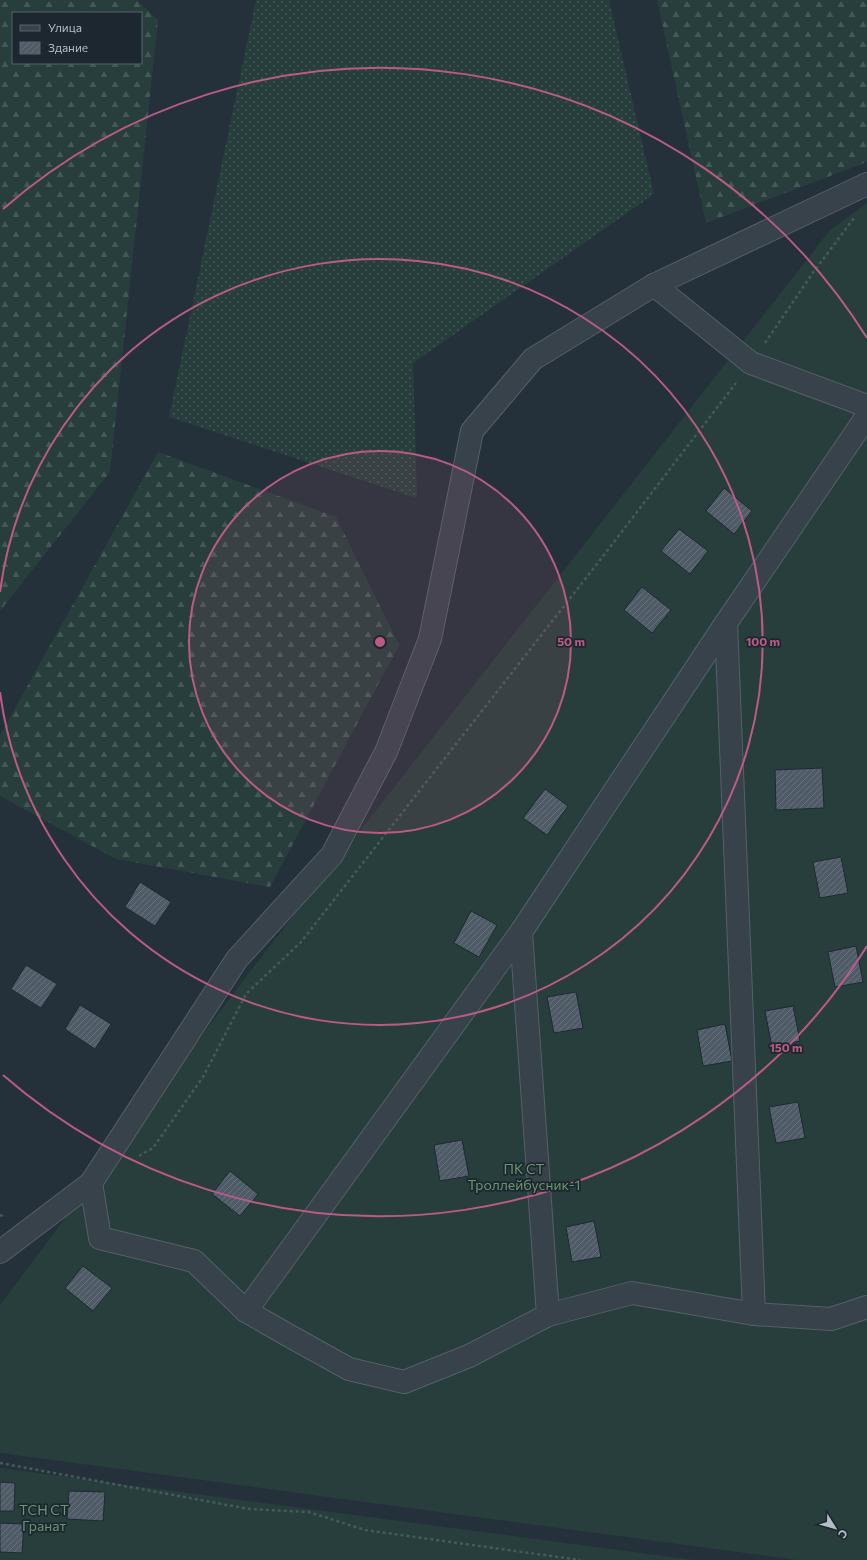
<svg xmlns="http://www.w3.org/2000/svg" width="867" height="1560" viewBox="0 0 867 1560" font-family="Commissioner,sans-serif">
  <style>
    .grass { fill: url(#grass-dots) }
    .forest { fill: url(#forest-firs); fill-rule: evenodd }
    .garden { fill: #273e3c }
    .building { fill: url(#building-hatch); stroke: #1e2932 }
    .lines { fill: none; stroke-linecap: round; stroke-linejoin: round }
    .minor-casing { stroke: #556069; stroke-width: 24 }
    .path { stroke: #455a5a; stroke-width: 2.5; stroke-dasharray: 3 3; stroke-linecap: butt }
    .minor { stroke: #37424b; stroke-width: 22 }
    .ring { fill: none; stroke: #bc5a86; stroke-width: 2 }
    .labels { text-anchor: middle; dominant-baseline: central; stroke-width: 3.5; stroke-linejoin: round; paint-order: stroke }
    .park-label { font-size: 14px; fill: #6b976f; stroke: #1c2730 }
    .centre { fill: #bc5a86; stroke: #1c2730; stroke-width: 2 }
    .ring-label { font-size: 12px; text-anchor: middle; font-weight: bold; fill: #bc5a86; stroke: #1c2730; stroke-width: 3.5; stroke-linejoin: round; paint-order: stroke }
  </style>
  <defs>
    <pattern id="grass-dots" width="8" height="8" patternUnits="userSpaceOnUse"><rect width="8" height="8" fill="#273e3c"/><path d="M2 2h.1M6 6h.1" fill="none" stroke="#445857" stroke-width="1.8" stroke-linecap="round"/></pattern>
    <pattern id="forest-firs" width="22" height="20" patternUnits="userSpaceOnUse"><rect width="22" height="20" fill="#273e3c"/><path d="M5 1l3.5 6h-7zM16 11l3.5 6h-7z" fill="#445857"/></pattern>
    <pattern id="building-hatch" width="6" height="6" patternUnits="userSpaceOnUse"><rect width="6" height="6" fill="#4f5c68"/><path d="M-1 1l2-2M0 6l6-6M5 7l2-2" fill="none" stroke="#66717c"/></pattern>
  </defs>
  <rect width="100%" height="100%" fill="#24313b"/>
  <!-- grass -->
  <polygon class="grass" points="256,0 609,0 654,194 413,363 417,498 169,417"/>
  <!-- forest -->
  <g class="forest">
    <path d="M0,0h137l21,20 -48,452 -110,139zM13,13h128v50h-128z"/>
    <polygon points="657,0 867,0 867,162 706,223"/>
    <polygon points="158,452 336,517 399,645 270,887 116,859 0,796 0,735"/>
  </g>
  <!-- garden -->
  <g class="garden">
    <polygon points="867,203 867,1560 797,1560 0,1453 0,1305 251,970 830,230"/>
    <polygon points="0,1468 694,1560 0,1560"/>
  </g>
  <!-- building -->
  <g class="building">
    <polygon points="724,488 752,511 734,534 706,511"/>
    <polygon points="679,529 708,551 690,574 661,551"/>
    <polygon points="642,587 671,610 652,633 624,610"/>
    <polygon points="822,768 824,808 776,810 775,770"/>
    <polygon points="545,789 568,806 547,835 523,818"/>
    <polygon points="841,857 848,893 820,898 813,862"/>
    <polygon points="140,882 171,902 155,926 125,907"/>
    <polygon points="471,911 497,925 479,957 454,943"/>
    <polygon points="856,946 863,982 835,987 828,952"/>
    <polygon points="26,965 57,984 41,1008 11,989"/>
    <polygon points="576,992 583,1028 554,1033 547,997"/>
    <polygon points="80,1005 111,1024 95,1049 65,1029"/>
    <polygon points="793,1006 800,1041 772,1047 765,1011"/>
    <polygon points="725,1024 732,1061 703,1066 697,1030"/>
    <polygon points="798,1102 805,1138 776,1143 769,1107"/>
    <polygon points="462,1140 469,1176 440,1181 434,1145"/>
    <polygon points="230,1171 258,1194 240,1216 212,1194"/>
    <polygon points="594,1221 601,1257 572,1262 566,1227"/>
    <polygon points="83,1266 112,1288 93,1311 65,1288"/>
    <polygon points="0,1482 15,1483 14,1511 0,1511"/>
    <polygon points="69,1491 105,1492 103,1521 67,1519"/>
    <polygon points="0,1523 24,1524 22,1553 0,1552"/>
  </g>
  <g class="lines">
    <!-- minor casing -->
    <g class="minor-casing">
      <g id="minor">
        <polyline points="654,285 751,363 867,406"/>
        <polyline points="726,623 754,1314"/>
        <polyline points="521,932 548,1315"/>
        <polyline points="91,1183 100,1238 194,1261 246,1311 286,1334 349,1369 404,1382 469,1356 548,1315 632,1293 754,1314 831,1319 867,1307"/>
        <polyline points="0,1252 91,1183 237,959 332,855 386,752 430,639 472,431 533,359 654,285 867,184"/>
        <polyline points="246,1311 521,932 726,623 867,416"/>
      </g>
    </g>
    <!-- path -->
    <g class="path">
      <polyline points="765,343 812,274 854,218"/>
      <polyline points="139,1156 153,1148 203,1077 246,994 301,942 597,564 736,383"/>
      <polyline points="0,1215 5,1217"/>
      <polyline points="0,1463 249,1509 309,1512 365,1530 580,1560"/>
    </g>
    <!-- minor -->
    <use href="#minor" class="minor"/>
  </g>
  <!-- distance rings -->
  <circle cx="380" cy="642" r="191" fill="#bc5a86" fill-opacity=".12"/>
  <g class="ring">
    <circle cx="380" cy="642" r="191"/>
    <path d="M0 592A383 383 0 1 1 0 692"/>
    <path d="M867 946A574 574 0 0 1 3 1075M3 209A574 574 0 0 1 867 338"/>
  </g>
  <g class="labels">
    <!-- park labels -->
    <g class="park-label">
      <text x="524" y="1168">ПК СТ<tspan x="524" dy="16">Троллейбусник-1</tspan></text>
      <text x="44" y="1509">ТСН СТ<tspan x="44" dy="16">Гранат</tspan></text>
    </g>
  </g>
  <circle cx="380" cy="642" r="6" class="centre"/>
  <g class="ring-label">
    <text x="571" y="646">50 m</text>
    <text x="763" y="646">100 m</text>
    <text x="786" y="1052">150 m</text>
  </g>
  <!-- legend -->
  <rect x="12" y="12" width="130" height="52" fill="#1c2730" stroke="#58636c"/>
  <rect x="20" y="25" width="20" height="6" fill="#37424b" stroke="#58636c"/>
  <text x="48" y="32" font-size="12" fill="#b3bdc7">Улица</text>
  <rect x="20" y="42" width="20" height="12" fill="url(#building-hatch)" stroke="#58636c"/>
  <text x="48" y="52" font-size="12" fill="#b3bdc7">Здание</text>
  <!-- north arrow -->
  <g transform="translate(835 1528) rotate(127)" stroke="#1c2730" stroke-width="3" paint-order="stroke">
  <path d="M0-3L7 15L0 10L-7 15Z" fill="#b3bdc7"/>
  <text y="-6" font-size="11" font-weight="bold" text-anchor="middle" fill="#b3bdc7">С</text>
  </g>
</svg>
